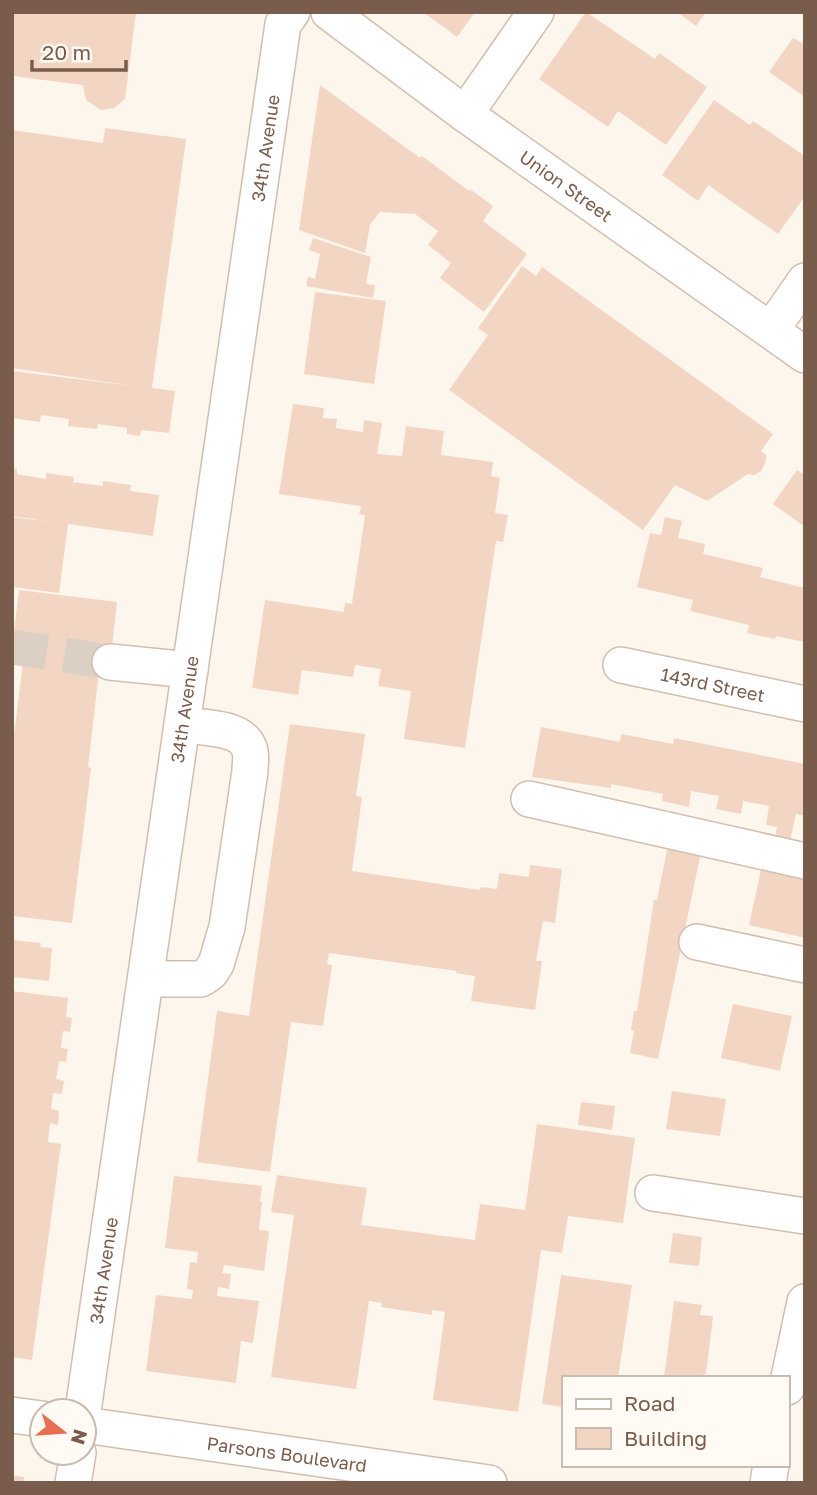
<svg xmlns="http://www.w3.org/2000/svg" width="817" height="1495" viewBox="0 0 817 1495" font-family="'Golos Text',sans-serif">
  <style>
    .building { fill: #f3d5c3 }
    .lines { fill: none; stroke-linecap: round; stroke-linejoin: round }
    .minor-tunnel { stroke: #dcd0c4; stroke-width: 35; stroke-dasharray: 35 18; stroke-linecap: butt }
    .minor-casing { stroke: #d1beb0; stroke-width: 38 }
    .minor { stroke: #fff; stroke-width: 35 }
    .labels { text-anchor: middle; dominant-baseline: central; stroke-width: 6; stroke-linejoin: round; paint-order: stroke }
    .street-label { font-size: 18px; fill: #7a5c4d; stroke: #fffaf3 }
  </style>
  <rect width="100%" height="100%" fill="#fdf6ec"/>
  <!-- building -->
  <g class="building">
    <polygon points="12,12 136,12 125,99 114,108 101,110 86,100 83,85 12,76"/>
    <polygon points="423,12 475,12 457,37"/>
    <polygon points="586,12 655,59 659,53 707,87 666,145 618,111 608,127 539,79"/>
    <polygon points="677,12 706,12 696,26"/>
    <polygon points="793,38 802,43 805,38 805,97 769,72"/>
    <polygon points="320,85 420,158 422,156 469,191 470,189 493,206 483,221 527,254 484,312 440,278 451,263 428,245 438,231 415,214 380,212 370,225 365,253 299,230"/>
    <polygon points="714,100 750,125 753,121 805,156 805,196 778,234 708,185 698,201 662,175"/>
    <polygon points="105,128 186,139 152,388 175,391 169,433 141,430 140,436 127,434 127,428 98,424 97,429 68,426 69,419 41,415 40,422 12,418 12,371 133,386 12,368 12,130 103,143"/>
    <polygon points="313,238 371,257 366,284 375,285 373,298 306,286 308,277 315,279 320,254 309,250"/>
    <polygon points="522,266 536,276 542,267 773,434 761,451 766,455 766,461 761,471 754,475 748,474 707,501 675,485 643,530 449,390 488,335 478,328"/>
    <polygon points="315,292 386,301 374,384 304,374"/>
    <polygon points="293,404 324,408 323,418 337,419 336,428 363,432 364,420 382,423 377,454 402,456 406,426 444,431 441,455 493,462 491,476 500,478 495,513 508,515 503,542 496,541 465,748 404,739 411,691 378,686 381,669 355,665 353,677 302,670 298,695 252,688 265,600 344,612 345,603 352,604 365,515 359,514 361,506 279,494"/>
    <polygon points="12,468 17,469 17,474 46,479 46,473 74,477 73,482 103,486 103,481 131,485 130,491 159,495 153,536 68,524 59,593 12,587 12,517 51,522 12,516"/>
    <polygon points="797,470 805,475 805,527 773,504"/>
    <polygon points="665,517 682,521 678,538 705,544 703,554 763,568 760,577 805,588 805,642 776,636 775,639 747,633 749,625 690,611 693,600 637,587 650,533 661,535"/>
    <polygon points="19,590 117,602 109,673 99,672 88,767 91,768 72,923 12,916 12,752 23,662 12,661 12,648"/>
    <polygon points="290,724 365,734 356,796 362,797 352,871 480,890 481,887 497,889 499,873 529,877 530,865 562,869 555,923 543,921 536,961 542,961 535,1010 471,1001 475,976 456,973 457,971 329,953 327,964 332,965 323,1026 291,1022 270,1172 197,1162 217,1011 249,1016"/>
    <polygon points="541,727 620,742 621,734 673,744 674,738 805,764 805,816 796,814 790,841 775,838 777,827 766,825 769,806 743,801 741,814 716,809 719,796 691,791 689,807 662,801 663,794 611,784 611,788 532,777"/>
    <polygon points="668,845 701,852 658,1059 630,1053 634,1031 631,1030 634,1011 637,1011 654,900 657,900"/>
    <polygon points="761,870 805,879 805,938 749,925"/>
    <polygon points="12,940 41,943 40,947 52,948 49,981 12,977"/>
    <polygon points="12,991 68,998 66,1017 72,1018 70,1032 63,1031 61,1048 68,1049 66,1062 59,1061 56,1079 64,1081 62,1094 53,1093 51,1109 59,1111 58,1125 50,1123 48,1142 61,1144 32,1360 12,1357"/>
    <polygon points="733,1004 792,1016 780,1071 721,1058"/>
    <polygon points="672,1091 726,1099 720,1136 666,1129"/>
    <polygon points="581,1102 615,1106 612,1130 578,1125"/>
    <polygon points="537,1124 635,1138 623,1223 568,1216 562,1253 541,1250 518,1412 433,1400 445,1312 432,1310 432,1315 381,1307 382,1303 369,1301 356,1389 271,1377 294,1215 271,1212 277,1175 367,1188 361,1225 475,1240 480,1204 525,1210"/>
    <polygon points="174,1176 262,1186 260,1201 262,1202 259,1230 269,1231 264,1271 224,1265 222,1273 231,1274 229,1289 218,1287 217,1296 259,1301 253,1343 241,1341 236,1383 146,1371 156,1295 192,1299 193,1290 187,1289 190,1262 197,1263 198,1252 165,1248"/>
    <polygon points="673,1233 702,1237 699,1266 669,1263"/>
    <polygon points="561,1275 632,1285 618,1378 563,1378 563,1407 542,1404"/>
    <polygon points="674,1301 702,1305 700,1315 713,1316 706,1374 703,1374 703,1378 664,1378"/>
    <polygon points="12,1475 24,1477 23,1483 12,1483"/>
  </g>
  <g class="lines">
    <!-- minor-tunnel -->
    <polyline class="minor-tunnel" points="12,647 110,662"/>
    <!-- minor casing -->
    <g class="minor-casing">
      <g id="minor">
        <path id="s1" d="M329,12l136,102 340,241"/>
        <polyline points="465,114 536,12"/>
        <polyline points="771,330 805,281"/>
        <polyline points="110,662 190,670"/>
        <path id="s2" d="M621,665l184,39"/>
        <polyline points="529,799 805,861"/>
        <polyline points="697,942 805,965"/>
        <path d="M146,979h55l9,-6 6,-9 11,-37 23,-156c0,-7 2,-16 -1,-23 -8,-22 -47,-20 -67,-23"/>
        <polyline points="653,1193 805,1216"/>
        <polyline points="787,1387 805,1302"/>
        <path id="s3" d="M83,1411l200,-1387 9,-12"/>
        <polyline points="12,1415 42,1419"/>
        <path id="s4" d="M84,1425l405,58"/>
        <polyline points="73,1483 78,1453"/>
        <polyline points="768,1483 771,1465"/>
      </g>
    </g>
    <!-- minor -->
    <use href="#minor" class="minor"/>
  </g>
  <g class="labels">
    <!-- street labels -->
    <g class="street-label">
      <text stroke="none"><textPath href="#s3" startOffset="1276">34th Avenue</textPath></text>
      <text stroke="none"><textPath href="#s1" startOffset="294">Union Street</textPath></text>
      <text stroke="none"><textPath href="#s2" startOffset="94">143rd Street</textPath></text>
      <text stroke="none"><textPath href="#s3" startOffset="709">34th Avenue</textPath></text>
      <text stroke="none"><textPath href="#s3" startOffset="142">34th Avenue</textPath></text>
      <text stroke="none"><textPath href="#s4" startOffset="205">Parsons Boulevard</textPath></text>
    </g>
  </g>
  <!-- border -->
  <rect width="817" height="1495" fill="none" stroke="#7a5c4d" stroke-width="28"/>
  <!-- legend -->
  <rect x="562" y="1376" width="228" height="91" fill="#fffaf3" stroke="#cabbb1" stroke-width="2"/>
  <rect x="576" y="1399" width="35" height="10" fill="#ffffff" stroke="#cabbb1" stroke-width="2"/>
  <text x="624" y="1411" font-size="21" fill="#7a5c4d">Road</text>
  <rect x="576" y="1428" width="35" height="21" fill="#f3d5c3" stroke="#cabbb1" stroke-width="2"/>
  <text x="624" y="1446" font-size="21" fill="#7a5c4d">Building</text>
  <!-- north arrow -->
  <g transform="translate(63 1432) rotate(107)"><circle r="33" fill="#fffaf3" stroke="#cabbb1" stroke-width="2"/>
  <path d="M0-5L12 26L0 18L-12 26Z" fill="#e76f51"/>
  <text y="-10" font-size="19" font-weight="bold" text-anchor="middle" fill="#7a5c4d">N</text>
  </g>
  <!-- scale -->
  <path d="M32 60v10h94v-10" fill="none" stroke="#7a5c4d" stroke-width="3.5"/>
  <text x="42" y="60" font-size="21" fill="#7a5c4d" stroke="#fffaf3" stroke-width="5" paint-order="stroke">20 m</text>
</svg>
